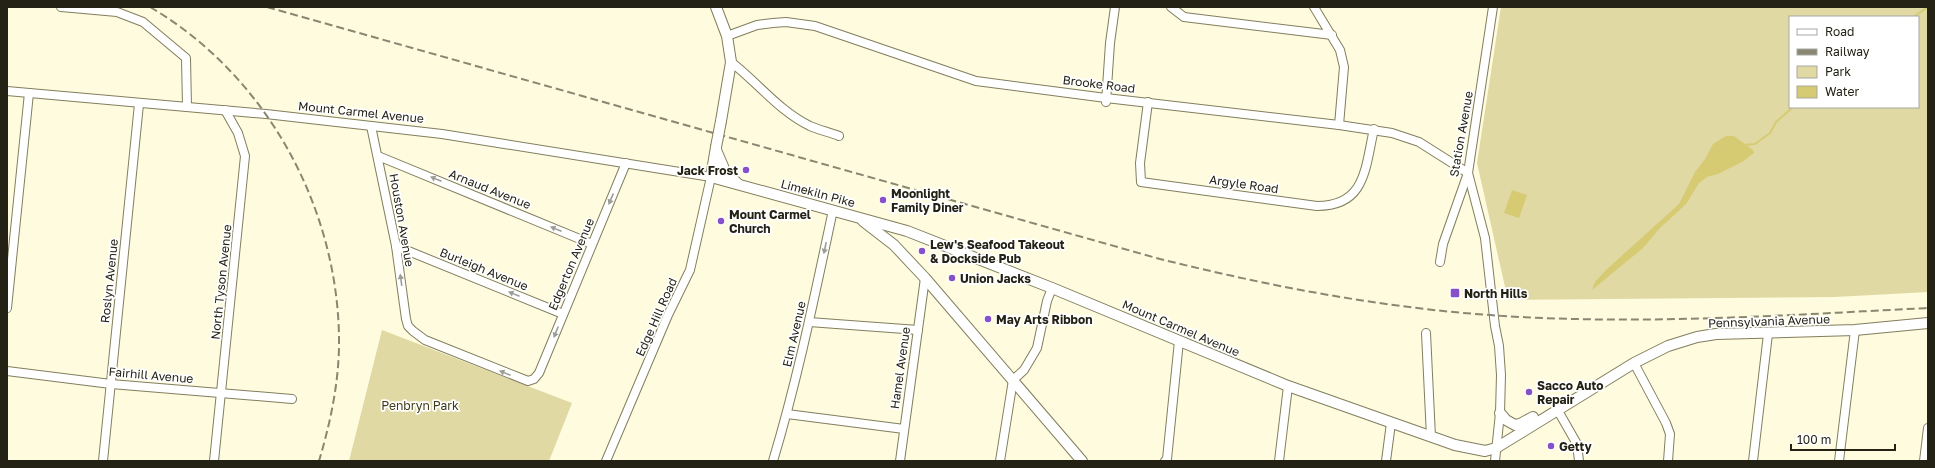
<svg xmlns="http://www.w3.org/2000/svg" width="1935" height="468" viewBox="0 0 1935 468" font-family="'Golos Text',sans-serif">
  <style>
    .green { fill: #e0d9a3; fill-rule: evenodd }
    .water { fill: #d6cb73 }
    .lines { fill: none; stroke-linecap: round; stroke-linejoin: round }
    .stream { stroke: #d6cb73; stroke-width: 2 }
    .minor-casing { stroke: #827e5e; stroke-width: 10 }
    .major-casing { stroke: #827e5e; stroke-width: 12 }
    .minor { stroke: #fff; stroke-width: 8 }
    .major { stroke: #fff; stroke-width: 10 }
    .rail { stroke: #898672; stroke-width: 2; stroke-dasharray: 8 4; stroke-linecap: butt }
    .major-bridge-casing { stroke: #827e5e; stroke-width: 12; stroke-linecap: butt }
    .major-bridge { stroke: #fff; stroke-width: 10 }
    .oneway { fill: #9c9c96 }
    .poi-dot { fill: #8650c8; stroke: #fff; stroke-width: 1.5 }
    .labels { text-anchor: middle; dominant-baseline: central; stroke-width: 3.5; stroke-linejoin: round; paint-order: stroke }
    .street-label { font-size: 12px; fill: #242215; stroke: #fff }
    .poi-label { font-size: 12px; font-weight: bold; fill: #242215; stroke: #fff; text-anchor: start }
    .park-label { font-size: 12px; fill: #403b15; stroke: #fff }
  </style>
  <rect width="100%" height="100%" fill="#fefbde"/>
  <!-- green -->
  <g class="green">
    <path d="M1501,7h427v285l-93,5 -327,3 -31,-137zM1790,17h128v90h-128z"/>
    <polygon points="382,330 572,403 549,461 349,461"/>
  </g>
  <!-- water -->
  <g class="water">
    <polygon points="1726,136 1734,136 1753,150 1754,153 1742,162 1718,174 1707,177 1699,183 1686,204 1660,228 1643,248 1592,290 1595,282 1606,270 1679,204 1695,172 1705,159 1713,144"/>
    <polygon points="1512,190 1527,195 1519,218 1504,213"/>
  </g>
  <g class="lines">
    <!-- stream -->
    <g class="stream">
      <polyline points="1913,17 1928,7"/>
      <polyline points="1744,145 1755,144 1770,133 1776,122 1793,107"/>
    </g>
    <!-- minor casing -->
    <g class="minor-casing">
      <g id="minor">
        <polyline points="61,7 117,12 143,22 186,58 187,107"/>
        <polyline points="1171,7 1184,17 1192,18 1332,35"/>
        <polyline points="1314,7 1340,50 1344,67 1339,125"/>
        <polyline points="727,36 757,25 773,23 786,22 815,26 976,81 1106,98 1339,125 1392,133 1419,142 1468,173"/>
        <path d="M731,62c26,20 48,49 79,64 9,4 19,6 29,10"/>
        <polyline points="7,91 266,114 442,134 711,177 690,270 668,315 606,461"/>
        <polyline points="1106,102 1110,43 1115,7"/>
        <path d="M1148,102l-8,61 1,19 176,24c49,0 48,-38 57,-77"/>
        <polyline points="371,126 396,246 406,319 408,326 413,331 425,340 528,381 534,379 539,373 626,163"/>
        <polyline points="378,156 592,244"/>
        <polyline points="1468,173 1485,238 1495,326 1499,346 1501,375 1500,413 1495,461"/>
        <polyline points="396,246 563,314"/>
        <polyline points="1440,262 1443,244 1468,173 1493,7"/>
        <polyline points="7,308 29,93"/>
        <polyline points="809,322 918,330"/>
        <polyline points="1426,333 1431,437"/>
        <polyline points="1634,363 1666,423 1670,434 1668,461"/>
        <polyline points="7,371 111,384 292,399"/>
        <polyline points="1557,409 1577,444 1579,461"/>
        <polyline points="787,414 904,429"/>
        <polyline points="103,461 139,104"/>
        <polyline points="214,461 245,156 238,133 225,110"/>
        <path d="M773,461c25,-83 42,-167 60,-251"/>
        <polyline points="900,461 925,278"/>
        <polyline points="1000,461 1013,380 1024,370 1037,348 1047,301 1052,288"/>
        <polyline points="1165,461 1167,459 1179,341"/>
        <polyline points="1279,461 1288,386"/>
        <polyline points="1386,461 1391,423"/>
        <polyline points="1753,461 1768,334"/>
        <polyline points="1839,461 1855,330"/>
        <polyline points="1924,461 1928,428"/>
      </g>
    </g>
    <!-- major casing -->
    <g class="major-casing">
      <g id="major">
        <polyline points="716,7 727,36 731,62 721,121"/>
        <polyline points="716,147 711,177 907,231 1052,288 1288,386 1455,445 1485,451 1496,448 1634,363 1668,346 1697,337 1716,334 1855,330 1928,323"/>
        <polyline points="716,150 725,171 738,184"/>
        <polyline points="863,221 894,245 925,278 1082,461"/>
        <polyline points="1500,413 1506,420 1515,425 1520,424 1533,417"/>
      </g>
    </g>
    <!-- minor -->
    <use href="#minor" class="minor"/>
    <!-- major -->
    <use href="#major" class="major"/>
    <!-- rail -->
    <g class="rail">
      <path d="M150,7c118,69 191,205 189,341 -1,39 -9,76 -20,113"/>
      <path d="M267,7l893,252c113,28 228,50 344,57 142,9 283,-1 424,-8"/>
    </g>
    <!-- major-bridge casing -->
    <g class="major-bridge-casing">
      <polyline id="major-bridge" points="716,147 721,121"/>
    </g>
    <!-- major-bridge -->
    <use href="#major-bridge" class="major-bridge"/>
  </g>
  <!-- one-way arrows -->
  <defs><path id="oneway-solid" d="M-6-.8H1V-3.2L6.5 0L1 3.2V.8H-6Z"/></defs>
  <g class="oneway">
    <use href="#oneway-solid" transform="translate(436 179) rotate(-158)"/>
    <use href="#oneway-solid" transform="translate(611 199) rotate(113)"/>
    <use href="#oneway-solid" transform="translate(556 229) rotate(-158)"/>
    <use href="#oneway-solid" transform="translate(825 248) rotate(102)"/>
    <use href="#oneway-solid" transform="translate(401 280) rotate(-98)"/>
    <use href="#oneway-solid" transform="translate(514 294) rotate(-158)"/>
    <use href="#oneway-solid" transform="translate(556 332) rotate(112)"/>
    <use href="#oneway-solid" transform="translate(505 373) rotate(-158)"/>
  </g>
  <!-- markers -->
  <g class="poi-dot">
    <circle cx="746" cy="170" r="4"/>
    <circle cx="883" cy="200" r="4"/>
    <circle cx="721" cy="221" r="4"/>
    <circle cx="922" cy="251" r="4"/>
    <circle cx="952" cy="278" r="4"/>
    <rect x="1450" y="288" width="10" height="10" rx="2"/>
    <circle cx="988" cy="319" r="4"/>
    <circle cx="1529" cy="392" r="4"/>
    <circle cx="1551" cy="446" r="4"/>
  </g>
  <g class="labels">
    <!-- street labels -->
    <g class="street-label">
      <text transform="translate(1099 84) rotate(7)">Brooke Road</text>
      <text transform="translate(361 112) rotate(6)">Mount Carmel Avenue</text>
      <text transform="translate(1461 134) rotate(-80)">Station Avenue</text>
      <text transform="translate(1244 184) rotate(8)">Argyle Road</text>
      <text transform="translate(490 189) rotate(22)">Arnaud Avenue</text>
      <text transform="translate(818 193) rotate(15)">Limekiln Pike</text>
      <text transform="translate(402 220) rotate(80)">Houston Avenue</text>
      <text transform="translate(571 264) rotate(-67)">Edgerton Avenue</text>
      <text transform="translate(484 269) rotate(22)">Burleigh Avenue</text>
      <text transform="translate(109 281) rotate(-84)">Roslyn Avenue</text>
      <text transform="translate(221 282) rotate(-84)">North Tyson Avenue</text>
      <text transform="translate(656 317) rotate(-66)">Edge Hill Road</text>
      <text transform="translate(1769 321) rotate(-2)">Pennsylvania Avenue</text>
      <text transform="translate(1181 328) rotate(23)">Mount Carmel Avenue</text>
      <text transform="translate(794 334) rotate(-77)">Elm Avenue</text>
      <text transform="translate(900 368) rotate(-82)">Hamel Avenue</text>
      <text transform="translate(151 375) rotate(5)">Fairhill Avenue</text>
    </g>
    <!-- poi labels -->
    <g class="poi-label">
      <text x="738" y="170" text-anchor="end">Jack Frost</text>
      <text x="891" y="193">Moonlight<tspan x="891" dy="14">Family Diner</tspan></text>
      <text x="729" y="214">Mount Carmel<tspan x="729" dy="14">Church</tspan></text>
      <text x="930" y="244">Lew's Seafood Takeout<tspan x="930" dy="14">&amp; Dockside Pub</tspan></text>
      <text x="960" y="278">Union Jacks</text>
      <text x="1464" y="293">North Hills</text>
      <text x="996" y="319">May Arts Ribbon</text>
      <text x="1537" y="385">Sacco Auto<tspan x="1537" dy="14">Repair</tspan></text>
      <text x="1559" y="446">Getty</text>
    </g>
    <!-- park labels -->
    <g class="park-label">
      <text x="420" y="405">Penbryn Park</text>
    </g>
  </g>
  <!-- border -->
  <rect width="1935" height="468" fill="none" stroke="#242215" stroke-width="16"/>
  <!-- legend -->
  <rect x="1789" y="16" width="130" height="92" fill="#ffffff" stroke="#a7a7a1"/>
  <rect x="1797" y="29" width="20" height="6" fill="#ffffff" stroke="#a7a7a1"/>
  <text x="1825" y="36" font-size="12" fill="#242215">Road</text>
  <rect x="1797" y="49" width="20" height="6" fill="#898672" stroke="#a7a7a1"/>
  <text x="1825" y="56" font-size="12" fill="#242215">Railway</text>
  <rect x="1797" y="66" width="20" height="12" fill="#e0d9a3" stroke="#a7a7a1"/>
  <text x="1825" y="76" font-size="12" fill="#242215">Park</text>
  <rect x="1797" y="86" width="20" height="12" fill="#d6cb73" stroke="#a7a7a1"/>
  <text x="1825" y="96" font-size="12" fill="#242215">Water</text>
  <!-- scale -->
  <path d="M1791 444v6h104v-6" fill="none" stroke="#242215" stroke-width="2"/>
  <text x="1797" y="444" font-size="12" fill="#242215" stroke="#ffffff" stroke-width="3" paint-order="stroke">100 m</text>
</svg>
